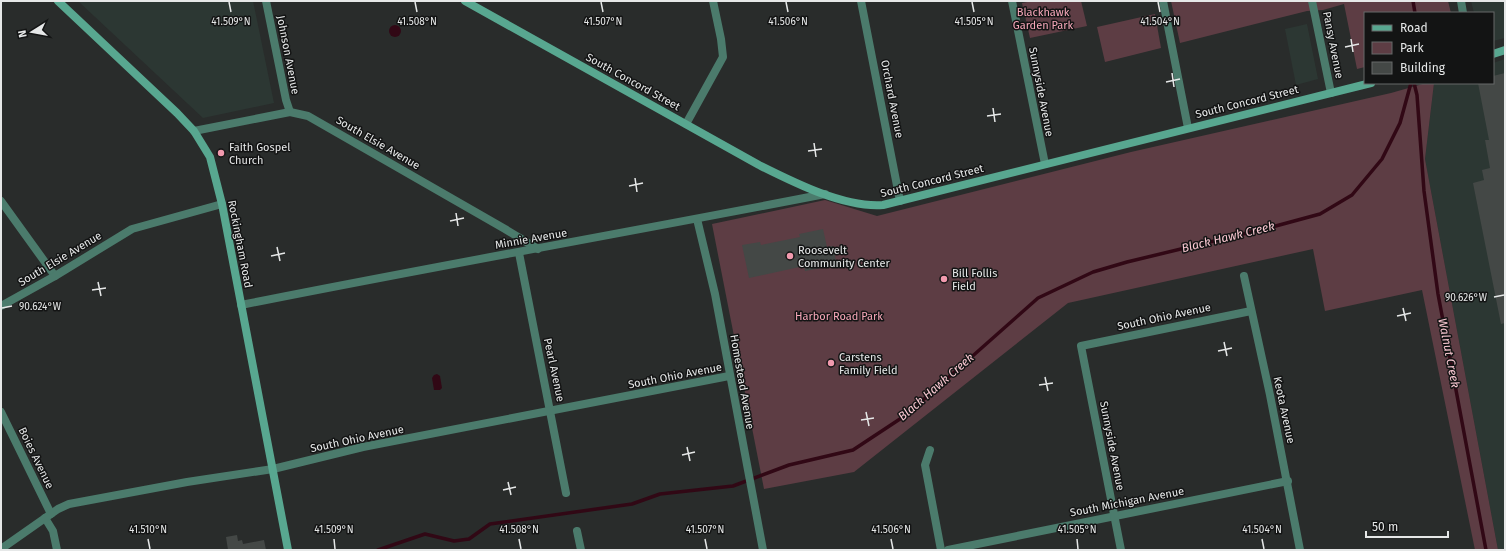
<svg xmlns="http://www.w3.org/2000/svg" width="1506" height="551" viewBox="0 0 1506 551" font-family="'Fira Sans',sans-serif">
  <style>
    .built { fill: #2c3733 }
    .green { fill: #5d3d44 }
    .water { fill: #310815 }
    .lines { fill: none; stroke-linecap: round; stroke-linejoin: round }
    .stream { stroke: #310815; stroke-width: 3.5 }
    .building { fill: #444846 }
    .street { stroke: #4b7b6c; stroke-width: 8 }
    .secondary { stroke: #58a790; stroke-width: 8 }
    .ticks { fill: none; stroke: #e6e8e8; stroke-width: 1.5 }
    .poi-dot { fill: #f29aae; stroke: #131414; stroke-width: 1.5 }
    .labels { text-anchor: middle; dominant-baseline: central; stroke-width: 3; stroke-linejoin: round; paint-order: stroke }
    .park-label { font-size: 11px; fill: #f8a8ba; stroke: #131414 }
    .street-label { font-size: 11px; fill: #e6e8e8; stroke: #131414 }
    .poi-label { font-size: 11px; fill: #e6e8e8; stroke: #131414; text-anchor: start }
    .water-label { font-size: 12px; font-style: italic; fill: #fac8d2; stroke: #131414 }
    .ticks-label { font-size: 10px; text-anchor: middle; fill: #e6e8e8; stroke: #131414; stroke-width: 3; stroke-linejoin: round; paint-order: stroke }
  </style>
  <rect width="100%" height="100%" fill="#292c2b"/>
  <!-- built -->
  <g class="built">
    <polygon points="78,1 253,1 274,103 203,118"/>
    <polygon points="1471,1 1505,1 1505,38 1493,41 1493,13 1474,13"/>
    <polygon points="1307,24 1318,79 1296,85 1285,29"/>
    <polygon points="1505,59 1505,550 1498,550 1425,159 1434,83 1493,83 1493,63"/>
  </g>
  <!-- green -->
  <g class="green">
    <polygon points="1033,1 1081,1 1087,26 1030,38 1022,3"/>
    <polygon points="1171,1 1448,1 1451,13 1365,13 1365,67 1357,69 1344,4 1323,10 1307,11 1180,43"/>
    <polygon points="1155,14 1161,48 1105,62 1097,27"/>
    <polygon points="1426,83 1434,83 1425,159 1498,550 1475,550 1422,290 1325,311 1313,249 1068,303 854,472 764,489 712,224 825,200 877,216 1131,152 1391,93"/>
  </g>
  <!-- water -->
  <g class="water">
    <circle cx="395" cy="31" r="6"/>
    <polygon points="437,374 440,376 442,388 440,390 434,390 432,378 434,375"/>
  </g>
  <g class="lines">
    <!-- stream -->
    <g class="stream">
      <polyline points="1413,1 1415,13"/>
      <polyline points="1414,83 1417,95 1424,191 1438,294 1486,550"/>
      <polyline points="378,550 425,534 454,541 469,539 490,524 632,504 660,494 733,486 789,465 853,450 906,415 1038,298 1093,272 1127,262 1272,227 1320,214 1352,195 1382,159 1400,123 1411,83"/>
    </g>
  </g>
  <!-- building -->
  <g class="building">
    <polygon points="1505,73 1505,323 1501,324 1473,183 1484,180 1482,170 1490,168 1485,140 1489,140 1478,83 1493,83 1493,76"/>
    <polygon points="823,229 827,247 833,246 837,265 805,271 804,266 749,278 742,245 760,242 761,245 800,237 799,234"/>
    <polygon points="237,535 238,541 242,540 243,544 264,540 266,550 228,550 226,537"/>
  </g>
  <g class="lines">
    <!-- street -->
    <g class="street">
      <polyline points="266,1 286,100 290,112"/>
      <polyline points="861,1 900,201"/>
      <polyline points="1012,1 1045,164"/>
      <polyline points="1163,1 1188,128"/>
      <polyline points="1312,1 1331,93"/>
      <polyline points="1461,1 1463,13"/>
      <polyline points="686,124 723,57 721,39 713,1"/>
      <polyline points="194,131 290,112 308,116 505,229 538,249"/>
      <polyline points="1,201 55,276"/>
      <polyline points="697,219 715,294 763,550"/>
      <polyline points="519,253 566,493"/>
      <polyline points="1244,276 1270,395 1300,550"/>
      <path d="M241,305c194,-39 389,-73 584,-111"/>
      <polyline points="1,306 55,276 132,229 222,204"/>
      <polyline points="1,412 51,514"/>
      <polyline points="930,450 925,465 941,550"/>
      <polyline points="45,518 53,531 57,550"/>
      <polyline points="577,531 581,550"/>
      <polyline points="1,549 58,509 69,504 187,482 273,469 363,447 729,376"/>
      <polyline points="948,550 1288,481"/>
      <polyline points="1121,550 1081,346 1251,311"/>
    </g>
    <!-- secondary -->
    <g class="secondary">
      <polyline points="58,1 177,113 194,131 210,157 222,204 288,550"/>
      <path d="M465,1l294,164c34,17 85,43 124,40l488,-122"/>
      <polyline points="1493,54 1505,50"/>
    </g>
  </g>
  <!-- ticks -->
  <path class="ticks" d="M229,2l2,10M415,2l2,10M601,2l2,10M786,2l2,10M972,2l2,10M1158,2l2,10M1351,39l2,13M1345,47l14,-3M1172,73l2,14M1166,82l14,-3M993,108l2,14M987,116l14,-2M814,143l2,14M808,151l14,-2M635,178l2,14M629,186l14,-3M456,213l2,13M450,221l14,-3M277,247l3,14M271,256l14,-3M98,282l3,14M92,290l14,-2M1494,297l10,-2M2,308l10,-2M1403,308l3,13M1397,316l14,-3M1224,342l3,14M1218,351l14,-3M1045,377l3,14M1039,385l14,-2M866,412l3,14M861,420l13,-2M687,447l3,14M682,455l13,-3M508,482l3,13M503,490l13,-3M148,539l2,10M334,539l1,10M519,539l2,10M705,539l2,10M891,539l2,10M1077,539l1,10M1262,539l2,10"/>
  <!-- markers -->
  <g class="poi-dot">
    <circle cx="221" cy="153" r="4"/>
    <circle cx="790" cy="256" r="4"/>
    <circle cx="944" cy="279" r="4"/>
    <circle cx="831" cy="363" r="4"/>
  </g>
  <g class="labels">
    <!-- park labels -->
    <g class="park-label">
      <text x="1043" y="12">Blackhawk<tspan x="1043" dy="13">Garden Park</tspan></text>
      <text x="839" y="316">Harbor Road Park</text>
    </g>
    <!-- street labels -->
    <g class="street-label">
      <text transform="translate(1333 45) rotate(79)">Pansy Avenue</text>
      <text transform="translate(288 55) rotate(79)">Johnson Avenue</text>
      <text transform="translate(633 82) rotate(29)">South Concord Street</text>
      <text transform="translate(1041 92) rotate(79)">Sunnyside Avenue</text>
      <text transform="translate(892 99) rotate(79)">Orchard Avenue</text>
      <text transform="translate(1247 102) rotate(-14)">South Concord Street</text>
      <text transform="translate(378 143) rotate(30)">South Elsie Avenue</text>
      <text transform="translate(932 181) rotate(-14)">South Concord Street</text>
      <text transform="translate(531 239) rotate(-10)">Minnie Avenue</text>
      <text transform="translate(240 244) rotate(79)">Rockingham Road</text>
      <text transform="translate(60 259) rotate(-31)">South Elsie Avenue</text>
      <text transform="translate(1164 317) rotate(-12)">South Ohio Avenue</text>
      <text transform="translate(554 370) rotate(78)">Pearl Avenue</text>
      <text transform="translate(675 376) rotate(-11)">South Ohio Avenue</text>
      <text transform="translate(742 382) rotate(80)">Homestead Avenue</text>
      <text transform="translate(1284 410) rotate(78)">Keota Avenue</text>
      <text transform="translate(357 439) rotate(-12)">South Ohio Avenue</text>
      <text transform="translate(1112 446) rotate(79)">Sunnyside Avenue</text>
      <text transform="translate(36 458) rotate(64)">Boies Avenue</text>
      <text transform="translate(1127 502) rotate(-11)">South Michigan Avenue</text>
    </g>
    <!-- poi labels -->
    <g class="poi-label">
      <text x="229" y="147">Faith Gospel<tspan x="229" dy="13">Church</tspan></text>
      <text x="798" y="250">Roosevelt<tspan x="798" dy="13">Community Center</tspan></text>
      <text x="952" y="273">Bill Follis<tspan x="952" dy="13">Field</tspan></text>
      <text x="839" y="357">Carstens<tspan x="839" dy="13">Family Field</tspan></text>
    </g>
    <!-- water labels -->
    <g class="water-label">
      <text transform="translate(1228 237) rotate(-14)">Black Hawk Creek</text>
      <text transform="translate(1449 353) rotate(79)">Walnut Creek</text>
      <text transform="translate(936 387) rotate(-41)">Black Hawk Creek</text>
    </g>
  </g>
  <g class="ticks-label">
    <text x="231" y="25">41.509°N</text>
    <text x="417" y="25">41.508°N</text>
    <text x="603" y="25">41.507°N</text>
    <text x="788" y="25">41.506°N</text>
    <text x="974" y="25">41.505°N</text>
    <text x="1160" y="25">41.504°N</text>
    <text x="1466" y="301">90.626°W</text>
    <text x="40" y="310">90.624°W</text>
    <text x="148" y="533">41.510°N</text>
    <text x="334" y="533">41.509°N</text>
    <text x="519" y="533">41.508°N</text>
    <text x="705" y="533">41.507°N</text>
    <text x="891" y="533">41.506°N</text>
    <text x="1077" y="533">41.505°N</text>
    <text x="1262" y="533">41.504°N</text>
  </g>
  <!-- border -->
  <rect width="1506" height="551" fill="none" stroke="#e6e8e8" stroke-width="4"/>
  <!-- legend -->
  <rect x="1364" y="12" width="130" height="72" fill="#131414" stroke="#676969"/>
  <rect x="1372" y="25" width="20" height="6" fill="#58a790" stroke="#676969"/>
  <text x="1400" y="32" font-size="12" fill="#e6e8e8">Road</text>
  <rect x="1372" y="42" width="20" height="12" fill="#5d3d44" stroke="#676969"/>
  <text x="1400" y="52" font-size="12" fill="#e6e8e8">Park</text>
  <rect x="1372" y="62" width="20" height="12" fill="#444846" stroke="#676969"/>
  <text x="1400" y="72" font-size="12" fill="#e6e8e8">Building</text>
  <!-- north arrow -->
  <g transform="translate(32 32) rotate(259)" stroke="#131414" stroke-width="3" paint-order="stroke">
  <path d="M0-3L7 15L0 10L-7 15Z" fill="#e6e8e8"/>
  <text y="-6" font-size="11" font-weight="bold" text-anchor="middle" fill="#e6e8e8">N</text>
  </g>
  <!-- scale -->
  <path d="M1366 531v6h82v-6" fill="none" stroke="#e6e8e8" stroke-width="2"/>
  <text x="1372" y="531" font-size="12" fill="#e6e8e8" stroke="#131414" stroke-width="3" paint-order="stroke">50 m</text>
</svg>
